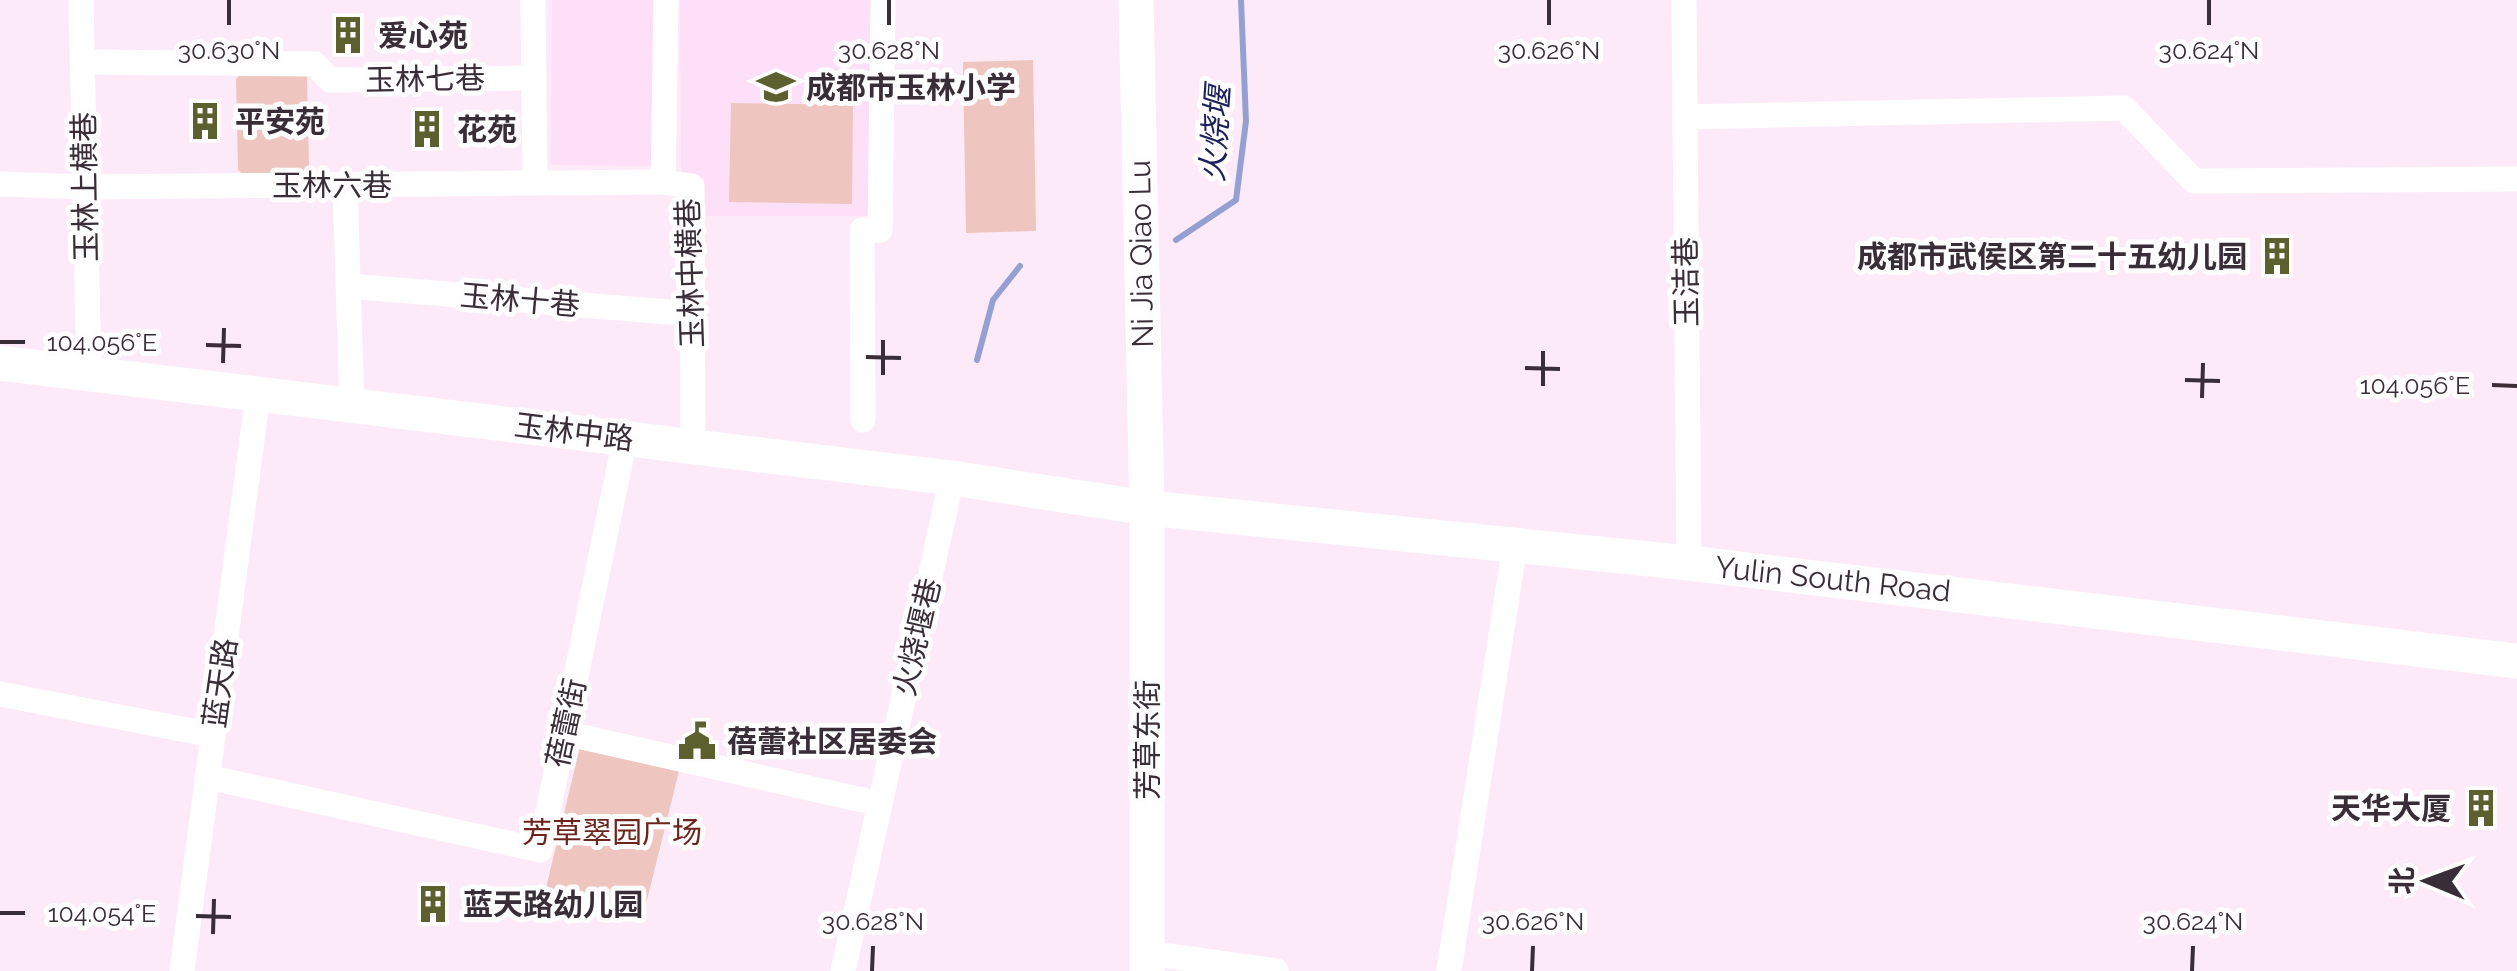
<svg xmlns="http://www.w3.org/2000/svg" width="2517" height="971" viewBox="0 0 2517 971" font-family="Raleway,'Noto Sans SC',sans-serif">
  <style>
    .built { fill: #fddff8 }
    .green { fill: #eec5bf }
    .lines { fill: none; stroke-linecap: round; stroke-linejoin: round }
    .stream { stroke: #95a0d2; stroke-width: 6 }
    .street { stroke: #fff; stroke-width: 25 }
    .secondary { stroke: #fff; stroke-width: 35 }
    .ticks { fill: none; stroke: #392d37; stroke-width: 4 }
    .labels { text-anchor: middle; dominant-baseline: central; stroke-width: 10; stroke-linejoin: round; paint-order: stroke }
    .poi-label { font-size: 30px; font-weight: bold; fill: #392d37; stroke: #fdfdfd; text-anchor: start }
    .street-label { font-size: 30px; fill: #392d37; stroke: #fdfdfd }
    .park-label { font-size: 30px; fill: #6c241d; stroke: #fdfdfd }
    .water-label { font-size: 32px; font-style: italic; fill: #1c205b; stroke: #fdfdfd }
    .ticks-label { font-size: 25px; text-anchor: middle; fill: #392d37; stroke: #fdfdfd; stroke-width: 10; stroke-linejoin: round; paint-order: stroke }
  </style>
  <rect width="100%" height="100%" fill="#fdeaf9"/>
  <!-- built -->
  <g class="built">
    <polygon points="552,0 654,0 653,166 551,165"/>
    <polygon points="680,0 872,0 872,216 705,216 704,178 681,174"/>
  </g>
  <!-- green -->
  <g class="green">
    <polygon points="1033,60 1036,231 966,233 963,62"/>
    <polygon points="246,69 298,69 307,77 309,169 301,177 246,177 238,170 236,79"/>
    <polygon points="731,103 853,105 852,204 729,202"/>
    <polygon points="580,747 679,771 643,916 545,892"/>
  </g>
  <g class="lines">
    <!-- stream -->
    <g class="stream">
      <polyline points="1176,240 1236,200 1246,121 1241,0"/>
      <polyline points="977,360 993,300 1020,266"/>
    </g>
    <!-- street -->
    <g class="street">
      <polyline points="81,0 89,374"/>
      <polyline points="533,0 535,183"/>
      <polyline points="666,0 663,182 692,186 693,447"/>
      <polyline points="1684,0 1689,563"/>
      <polyline points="82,62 315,64 330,80 534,78"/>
      <polyline points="1685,117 2124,108 2194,181 2517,179"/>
      <polyline points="0,184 85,187 663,182"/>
      <polyline points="345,185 352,406"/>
      <polyline points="348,286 693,314"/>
      <polyline points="863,420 862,230 880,230 883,0"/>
      <polyline points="0,694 213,735"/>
      <polyline points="564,733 862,800"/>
      <polyline points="207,777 540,850 625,439"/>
      <polyline points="1147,953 1276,971"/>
      <polyline points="182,971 258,394"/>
      <polyline points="843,971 952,478"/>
      <polyline points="1449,971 1515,545"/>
    </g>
    <!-- secondary -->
    <g class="secondary">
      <polyline points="1136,0 1147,508 1147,971"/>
      <polyline points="0,363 952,478 1147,508 1689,563 2517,661"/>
    </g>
  </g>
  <!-- ticks -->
  <path class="ticks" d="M229,25v-25M889,25v-25M1549,25v-25M2209,25v-25M0,342h25M206,345l35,1M866,357l35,1M223,363l1,-35M1525,368l35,1M883,375v-35M2185,380l35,1M2492,385l25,1M1543,386v-35M2202,398l1,-35M0,913h25M196,916l35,1M213,934l1,-35M872,971l1,-25M1532,971l1,-25M2192,971l1,-25"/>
  <!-- icons -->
  <defs>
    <g id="building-bare" transform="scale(3)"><path d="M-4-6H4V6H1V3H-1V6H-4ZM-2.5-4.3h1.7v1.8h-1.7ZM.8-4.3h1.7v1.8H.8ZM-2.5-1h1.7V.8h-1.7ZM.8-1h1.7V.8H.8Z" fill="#5c602e" stroke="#fdfdfd" stroke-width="2.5" paint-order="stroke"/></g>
    <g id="school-bare" transform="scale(3)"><path d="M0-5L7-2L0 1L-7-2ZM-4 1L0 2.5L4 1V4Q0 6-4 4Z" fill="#5c602e" stroke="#fdfdfd" stroke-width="2.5" paint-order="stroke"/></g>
    <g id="civic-bare" transform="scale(3)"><path d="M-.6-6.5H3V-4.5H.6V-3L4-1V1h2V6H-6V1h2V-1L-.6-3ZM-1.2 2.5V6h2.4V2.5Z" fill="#5c602e" stroke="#fdfdfd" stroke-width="2.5" paint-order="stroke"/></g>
  </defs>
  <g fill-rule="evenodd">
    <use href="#building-bare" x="348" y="35"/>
    <use href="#school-bare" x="776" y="87"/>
    <use href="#building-bare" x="205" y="121"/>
    <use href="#building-bare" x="427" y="129"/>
    <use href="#building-bare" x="2277" y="256"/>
    <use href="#civic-bare" x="697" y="741"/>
    <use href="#building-bare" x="2481" y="808"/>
    <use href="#building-bare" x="433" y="904"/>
  </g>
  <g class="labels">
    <!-- poi labels -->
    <g class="poi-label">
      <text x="378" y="35">爱心苑</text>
      <text x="806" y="87">成都市玉林小学</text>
      <text x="235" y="121">平安苑</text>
      <text x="457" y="129">花苑</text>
      <text x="2247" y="256" text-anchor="end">成都市武侯区第二十五幼儿园</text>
      <text x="727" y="741">蓓蕾社区居委会</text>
      <text x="2451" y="808" text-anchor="end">天华大厦</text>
      <text x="463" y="904">蓝天路幼儿园</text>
    </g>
    <!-- street labels -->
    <g class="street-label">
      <text transform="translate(425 79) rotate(-1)">玉林七巷</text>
      <text x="332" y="185">玉林六巷</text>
      <text transform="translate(85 187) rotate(-91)">玉林上横巷</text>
      <text transform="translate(1141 254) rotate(-91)">Ni Jia Qiao Lu</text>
      <text transform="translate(690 273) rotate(-92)">玉林中横巷</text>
      <text transform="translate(1686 282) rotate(-91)">玉洁巷</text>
      <text transform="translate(520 300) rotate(5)">玉林十巷</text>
      <text transform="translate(574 432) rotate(7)">玉林中路</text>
      <text transform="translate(1833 579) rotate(6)">Yulin South Road</text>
      <text transform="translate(917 637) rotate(-77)">火烧堰巷</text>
      <text transform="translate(220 683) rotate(-82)">蓝天路</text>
      <text transform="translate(566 723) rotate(-78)">蓓蕾街</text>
      <text transform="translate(1147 740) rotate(-90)">芳草东街</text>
    </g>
    <!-- park labels -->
    <g class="park-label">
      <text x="612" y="832">芳草翠园广场</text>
    </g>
    <!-- water labels -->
    <g class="water-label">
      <text transform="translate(1215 134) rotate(-86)">火烧堰</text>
    </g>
  </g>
  <g class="ticks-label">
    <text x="229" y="59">30.630°N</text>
    <text x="889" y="59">30.628°N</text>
    <text x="1549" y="59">30.626°N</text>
    <text x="2209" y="59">30.624°N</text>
    <text x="102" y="351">104.056°E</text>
    <text x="2415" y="394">104.056°E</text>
    <text x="102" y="922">104.054°E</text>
    <text x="873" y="930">30.628°N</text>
    <text x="1533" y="930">30.626°N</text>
    <text x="2193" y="930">30.624°N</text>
  </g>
  <!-- north arrow -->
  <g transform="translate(2427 881) rotate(271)" stroke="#fdfdfd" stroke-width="8" paint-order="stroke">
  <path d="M0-8L18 38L0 25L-18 38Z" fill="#392d37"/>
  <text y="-15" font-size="28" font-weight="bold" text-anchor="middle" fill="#392d37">北</text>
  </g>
</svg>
